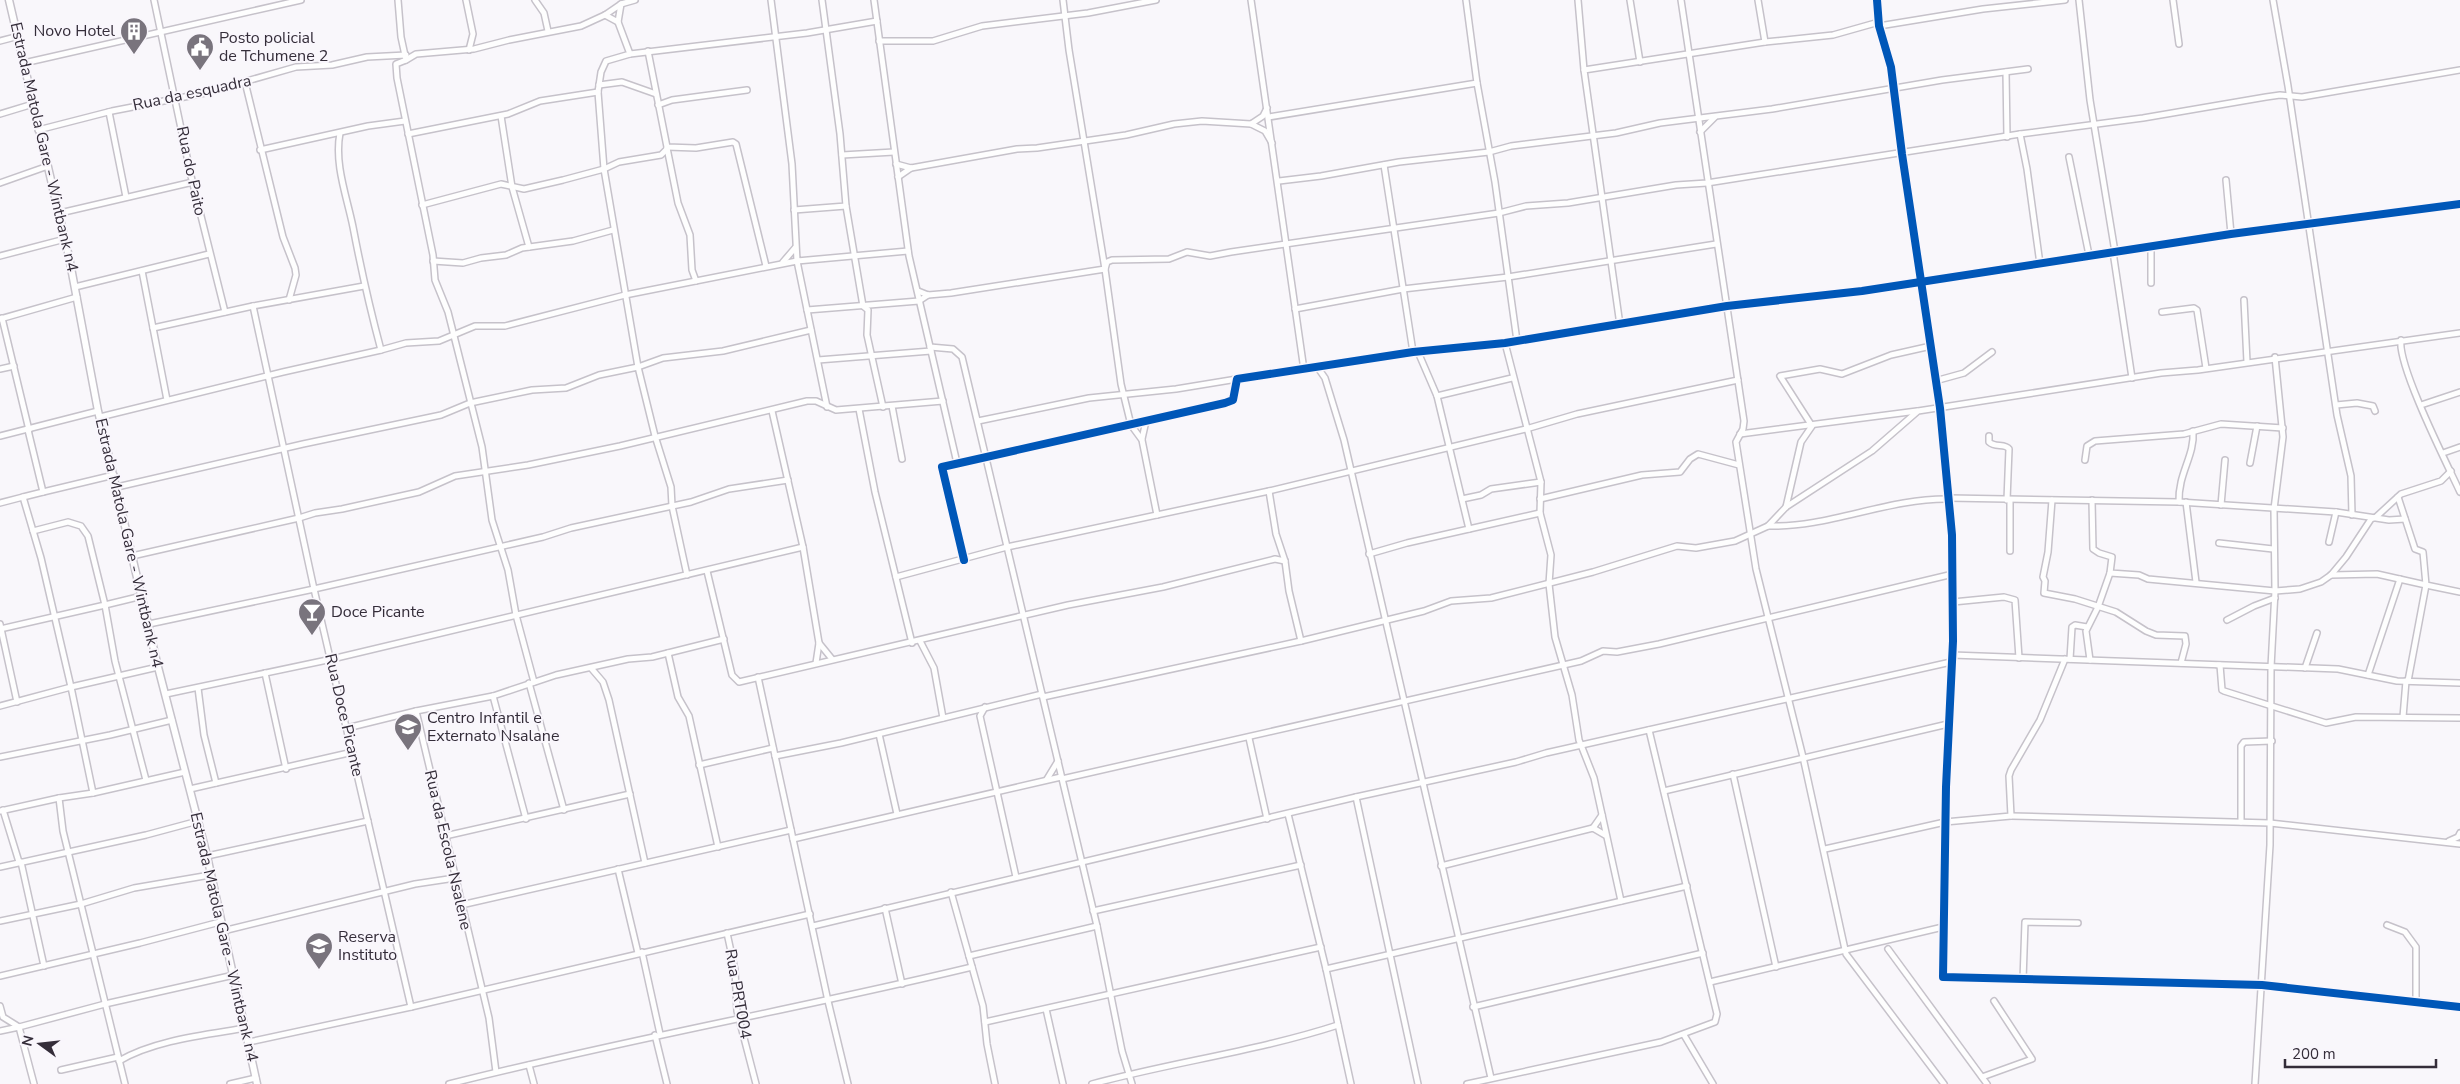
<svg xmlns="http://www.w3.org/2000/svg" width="2460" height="1084" viewBox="0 0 2460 1084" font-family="'Nunito Sans',sans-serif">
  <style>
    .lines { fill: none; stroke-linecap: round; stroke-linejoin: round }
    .minor-casing { stroke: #c6c2ca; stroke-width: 8 }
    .tertiary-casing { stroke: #c6c2ca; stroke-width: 9 }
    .minor { stroke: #fefefe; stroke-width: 5 }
    .tertiary { stroke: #fefefe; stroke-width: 6 }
    .cycleway-casing { stroke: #f9f6fc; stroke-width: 11 }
    .cycleway { stroke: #0057b8; stroke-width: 8 }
    .labels { text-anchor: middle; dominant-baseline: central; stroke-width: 4; stroke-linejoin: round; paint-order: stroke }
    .poi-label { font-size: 16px; fill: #342d39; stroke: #f9f6fc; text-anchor: start }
    .street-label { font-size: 16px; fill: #342d39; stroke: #f9f6fc }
  </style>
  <rect width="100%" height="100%" fill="#f9f7fb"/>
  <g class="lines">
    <!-- minor casing -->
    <g class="minor-casing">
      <g id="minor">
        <polyline points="154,0 191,176 225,312"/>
        <polyline points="398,0 401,37 406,60 396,64 397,78 433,255 435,280 448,312 482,447 492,520 508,570 516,615 534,682"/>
        <polyline points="466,0 473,34 469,50"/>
        <polyline points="535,0 544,13 548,31"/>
        <polyline points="771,0 792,164 797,261 908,251"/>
        <polyline points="874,0 909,256 957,463"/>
        <polyline points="1063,0 1069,50 1105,269 1121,384 1131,425 1142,440 1157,515"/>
        <polyline points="1251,0 1304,370"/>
        <polyline points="1578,0 1584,70"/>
        <polyline points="1630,0 1640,62"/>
        <polyline points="1681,0 1744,421 1743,429 1736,442 1756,569 1803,757 1846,954 1944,1084"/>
        <polyline points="1758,0 1765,42"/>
        <polyline points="1877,0 1879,26 1891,67 1902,154 1940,408 1952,535 1953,641 1946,787 1943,977 2262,985 2460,1007"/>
        <polyline points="2079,0 2090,100 2115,252"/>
        <polyline points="2173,0 2179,44"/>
        <polyline points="2273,0 2288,86 2337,415 2351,476 2352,515"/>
        <polyline points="621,4 635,0"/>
        <polyline points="605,15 618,22 630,54 606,61 601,72 598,92 604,169 638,367 663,358 723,351 811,330"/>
        <polyline points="1879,26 1983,9 2065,0"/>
        <polyline points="0,41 19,36"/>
        <polyline points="879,41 933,41 982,26 1088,13 1156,0"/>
        <polyline points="648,51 667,147 696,148 733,142 736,144 766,266"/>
        <polyline points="630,54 807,33 877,21"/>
        <polyline points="406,60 416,54 474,49 509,40 581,26 605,15 621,4 618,22"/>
        <polyline points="24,63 301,0"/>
        <polyline points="2006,72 2007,137"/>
        <polyline points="245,82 283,237 295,268 296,275 289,300"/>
        <polyline points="1477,83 1495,182 1517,341"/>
        <polyline points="599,85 622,82 656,94"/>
        <polyline points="658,105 672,100 747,90"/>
        <polyline points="109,112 126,197"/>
        <polyline points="0,114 33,104"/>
        <polyline points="501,116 512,187 529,247"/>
        <polyline points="1269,117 1477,83 1466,0"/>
        <polyline points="1251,124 1265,131 1272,143"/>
        <polyline points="38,130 112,111 205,93 296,67 332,65 367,57 406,55"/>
        <polyline points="1700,132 1715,117"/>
        <path d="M340,133c-6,31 7,64 13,94 8,42 17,82 28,123"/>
        <polyline points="408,134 508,114 540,101 598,92"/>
        <polyline points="2020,134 2027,169 2040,264"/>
        <polyline points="667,148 678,203 690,235 692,270 696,281"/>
        <polyline points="260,150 368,126 405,121"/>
        <polyline points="842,155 894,152"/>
        <polyline points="2069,157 2089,255"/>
        <polyline points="896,164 911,168 1017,149 1037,148 1126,135 1174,124 1202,121 1251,124 1263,116 1267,108"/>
        <polyline points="1384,165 1413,352"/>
        <polyline points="898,177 911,168"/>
        <polyline points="2226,180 2231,234"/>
        <polyline points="1279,181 1321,176 1399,162 1489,152 1511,146 1616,133 1660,123 1772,109 1942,80 2028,69"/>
        <polyline points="0,183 48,166"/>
        <polyline points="422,205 501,184 524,189 563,180 604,169 619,162 661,155 667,149"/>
        <polyline points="846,206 863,306 868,310 867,335 883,407"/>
        <polyline points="794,210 846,206 840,134 822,0"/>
        <polyline points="60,213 193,182"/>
        <polyline points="2151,246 2151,283"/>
        <polyline points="2113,252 2132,378"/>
        <polyline points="0,256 65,239"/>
        <polyline points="433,261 463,263 481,258 506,255 522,248 573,241 613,230"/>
        <polyline points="783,262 795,248"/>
        <polyline points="142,271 167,400"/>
        <polyline points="75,287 209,254"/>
        <polyline points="918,291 928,295 951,293 1105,269 1107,262 1112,260 1169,259 1187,252 1210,256 1231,252 1499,213 1526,206 1568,203 1676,185 1707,183 2020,134 2143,118 2266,97 2280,95 2302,97 2460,70"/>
        <polyline points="2244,300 2247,362"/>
        <polyline points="253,306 314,589 411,1007"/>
        <polyline points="1295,309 1403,289 1508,277 1716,244"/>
        <polyline points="807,310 919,301 928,295"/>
        <polyline points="2162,312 2194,308 2197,310 2206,368"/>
        <polyline points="2,318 29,430"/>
        <polyline points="0,319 77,297"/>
        <polyline points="1620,325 1584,70 1765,42 1833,35 1879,22"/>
        <polyline points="153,328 253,306 364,286"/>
        <path d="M2401,340c-4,25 46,124 59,152"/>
        <polyline points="1505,343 1541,482 1540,513 1551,555 1549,584 1555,637 1572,695 1579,740 1594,778 1621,901"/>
        <polyline points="930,347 953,349 962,357 1097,926 1122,1051 1132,1084"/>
        <polyline points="1418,352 1437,396 1512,378"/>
        <polyline points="818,360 931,351"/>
        <polyline points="1318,368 1325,378 1344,440 1491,1078"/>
        <polyline points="0,369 14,366"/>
        <polyline points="1935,381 1964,373 1992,352"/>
        <polyline points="2336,405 2357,403 2373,406 2375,411"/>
        <polyline points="2421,405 2460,392"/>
        <polyline points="892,406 902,459"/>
        <polyline points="859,409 875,492 912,643"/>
        <polyline points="772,411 803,547 819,643 832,659"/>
        <polyline points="100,417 283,372 381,350 406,343 439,341 475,326 505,326 625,295 797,261 827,407"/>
        <polyline points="978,421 1089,398 1176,389 1237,379"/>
        <polyline points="1740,434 1917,411"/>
        <polyline points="0,436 98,411"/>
        <path d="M1989,436v6c6,6 16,1 20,7l-2,51"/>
        <polyline points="1142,439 1146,421"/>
        <polyline points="2443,453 2460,447"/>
        <polyline points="2085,460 2087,446 2095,441 2184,434 2221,424 2283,428"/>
        <polyline points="2250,463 2257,426"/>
        <polyline points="117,487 303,444 441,415 470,403 532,390 566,388 599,375 638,367 655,436 671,487 672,506 687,575"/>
        <polyline points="1269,491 1276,534 1285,561 1289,591 1301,641"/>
        <polyline points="43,492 114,475"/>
        <polyline points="2398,497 2415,549 2423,552 2426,585 2460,592"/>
        <polyline points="1949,498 2179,502 2336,512 2389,520 2405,519"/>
        <polyline points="1462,499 1481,495 1491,489 1541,482"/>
        <polyline points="1540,499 1642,475 1680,472 1690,459 1698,454 1739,465"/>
        <polyline points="2010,500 2010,551"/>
        <polyline points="2052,500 2048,552 2043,577 2045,581 2044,593 2075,599 2116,612 2146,631 2156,635 2185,636 2186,644 2181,663"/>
        <polyline points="2092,500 2093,549 2099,553 2112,557 2110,573 2139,575 2148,579 2275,591 2300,589 2321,582 2331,575 2346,557 2371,519 2376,517 2401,494 2441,481 2451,471"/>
        <path d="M2179,502c-1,-29 16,-46 14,-71"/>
        <polyline points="2186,502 2196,582"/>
        <polyline points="0,503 23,497"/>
        <polyline points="2221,505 2225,460"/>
        <polyline points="1786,507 1801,442 1812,426 1780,376 1820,369 1842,374 1891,355 1931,346"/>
        <path d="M1768,526c61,2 119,-28 181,-27"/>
        <polyline points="1469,529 1540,513"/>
        <polyline points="2329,542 2336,512"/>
        <polyline points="2219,543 2273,549"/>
        <polyline points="1369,554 1407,543 1469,529 1437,396"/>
        <polyline points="132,556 299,518 315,513 342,509 419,492 455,476 528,465 620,446 807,401 816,401 836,410 943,401"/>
        <polyline points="964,560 942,467 1225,403 1233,400 1237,379 1413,352 1505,343 1727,306 1862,291 2231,234 2460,204"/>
        <polyline points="707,571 732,675 739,682 1068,605 1163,587 1275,559 1285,561"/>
        <polyline points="2331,575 2377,574 2426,585 2408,681"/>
        <polyline points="896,577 1007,547 1269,491 1526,429 1577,414 1738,380"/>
        <polyline points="142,596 105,605 115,661 146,780"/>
        <polyline points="1953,602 2004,597 2015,600 2019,658"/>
        <polyline points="2227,620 2254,606 2275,598"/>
        <polyline points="0,624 17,702"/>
        <polyline points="149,624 314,589 543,537 571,528 691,502 729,489 788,480"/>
        <polyline points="0,629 105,605 88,536 81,526 68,522 33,531"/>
        <polyline points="920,641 934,668 943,718"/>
        <polyline points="668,653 678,697 689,716 718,847"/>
        <polyline points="1952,655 2338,669 2397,681 2460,683"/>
        <polyline points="2070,659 2072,627 2075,625 2087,627"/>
        <polyline points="2090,660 2086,631 2098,607 2110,573"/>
        <polyline points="816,663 819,643"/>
        <polyline points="2218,665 2220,665 2222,690 2224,691 2326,723 2356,717 2460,718"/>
        <polyline points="591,668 603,682 609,700 645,863"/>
        <polyline points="2305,668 2317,633"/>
        <polyline points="265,673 286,769"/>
        <polyline points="2368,675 2400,579"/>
        <polyline points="758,677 828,1001 848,1084"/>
        <polyline points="529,683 564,810"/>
        <polyline points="198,688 204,735 216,783"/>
        <polyline points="166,694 332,659 803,547"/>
        <polyline points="493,696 526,819"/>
        <polyline points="1043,697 1301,641 1424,611 1451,601 1491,598 1593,572 1677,546 1696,548 1735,541 1768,526 1786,507 1872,451 1918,411 2161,373 2198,370 2460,333"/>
        <polyline points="0,706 71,687 41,558 23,497 43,492 28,430"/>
        <polyline points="985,707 980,716 1016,877"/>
        <polyline points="416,711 489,1018 496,1072"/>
        <polyline points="2403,717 2406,681"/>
        <polyline points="347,728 416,711 493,696 556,675 628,659 652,657 724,639"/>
        <polyline points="879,734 897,814"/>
        <polyline points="1249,738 1267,819"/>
        <polyline points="775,756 841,743 1042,694"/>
        <polyline points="0,757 110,735 172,720"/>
        <polyline points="699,765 773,748"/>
        <polyline points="1733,774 1776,967"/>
        <polyline points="1047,779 1058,761"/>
        <polyline points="1062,779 1581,661 1603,651 1617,652 1659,644 1953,574"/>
        <polyline points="190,789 353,752"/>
        <polyline points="1664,791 1948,724"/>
        <polyline points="93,793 71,687 158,667"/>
        <polyline points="1356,797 1418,1084"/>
        <polyline points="3,810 19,862"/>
        <polyline points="0,811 59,798"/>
        <polyline points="1288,814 1326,969 1351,1084"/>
        <polyline points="2011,816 2270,823 2460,844"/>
        <polyline points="2241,822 2241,746 2244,742 2272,741"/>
        <polyline points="1593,828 1602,815"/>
        <polyline points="445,836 630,794"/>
        <polyline points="793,839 1061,777"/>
        <polyline points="2449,841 2458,837 2460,833"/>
        <polyline points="1825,849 1945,822 2011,816 2009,776 2011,770 2040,720 2065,659"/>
        <polyline points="207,856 368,821"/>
        <polyline points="21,862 44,966"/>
        <polyline points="1441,866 1593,828 1605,835"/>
        <polyline points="0,867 146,835 198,821"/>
        <polyline points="618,869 638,953"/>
        <polyline points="951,892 983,1006 987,1044 995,1084"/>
        <polyline points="461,905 791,830"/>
        <polyline points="885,908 902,984"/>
        <polyline points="1093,911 1301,865"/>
        <polyline points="0,921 81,904 134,888 210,875"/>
        <polyline points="2387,925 2405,932 2416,947 2416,1002"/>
        <polyline points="813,926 1356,797 1516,762 1546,753 1951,662"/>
        <polyline points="223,931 415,884 455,878"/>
        <polyline points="727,933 735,970 737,1011 756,1084"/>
        <polyline points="1888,949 1987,1084"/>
        <polyline points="642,952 660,1034"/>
        <polyline points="969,956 1097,926"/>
        <polyline points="1326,969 1687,886"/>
        <polyline points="0,976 140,943 220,922"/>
        <polyline points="2023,980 2025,922 2078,923"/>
        <polyline points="1710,982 1943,927"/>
        <polyline points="0,1006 3,1017 19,1027 105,1004 234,975"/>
        <polyline points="1473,1007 1703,953"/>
        <polyline points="1046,1009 1063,1084"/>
        <polyline points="985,1022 1321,947"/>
        <polyline points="0,1031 19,1027 34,1084"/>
        <polyline points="655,1035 667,1084"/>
        <polyline points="1684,1035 1713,1084"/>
        <polyline points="249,1042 411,1007 810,914"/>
        <path d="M119,1061c36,-21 86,-26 127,-33"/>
        <polyline points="529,1065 534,1084"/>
        <polyline points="61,1070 118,1057"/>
        <polyline points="1982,1077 2032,1059 1994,1001"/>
        <polyline points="125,1084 63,831 59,798 93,793 185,772"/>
        <polyline points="230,1084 256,1078"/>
        <path d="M449,1084c173,-44 349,-75 523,-117"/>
        <path d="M1092,1084c81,-22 166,-33 246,-59"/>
        <polyline points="1467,1084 1661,1042 1715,1022 1717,1014 1649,730"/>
        <polyline points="2255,1084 2270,845 2271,667 2275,591 2274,509 2283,437 2275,357"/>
      </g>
    </g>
    <!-- tertiary casing -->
    <g class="tertiary-casing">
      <polyline id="tertiary" points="9,0 69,257 98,411 158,667 207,856 257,1084"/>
    </g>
    <!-- minor -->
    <use href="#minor" class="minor"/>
    <!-- tertiary -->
    <use href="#tertiary" class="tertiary"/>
    <!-- cycleway casing -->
    <g class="cycleway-casing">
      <g id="cycleway">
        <polyline points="1877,0 1879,26 1891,67 1902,154 1940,408 1952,535 1953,641 1946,787 1943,977 2262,985 2460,1007"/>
        <polyline points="964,560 942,467 1225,403 1233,400 1237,379 1413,352 1505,343 1727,306 1862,291 2231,234 2460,204"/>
      </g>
    </g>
    <!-- cycleway -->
    <use href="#cycleway" class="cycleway"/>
  </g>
  <!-- icons -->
  <defs>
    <g id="building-pin" transform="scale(1.4375)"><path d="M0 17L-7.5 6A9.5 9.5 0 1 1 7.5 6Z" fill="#79747d" stroke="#f9f6fc"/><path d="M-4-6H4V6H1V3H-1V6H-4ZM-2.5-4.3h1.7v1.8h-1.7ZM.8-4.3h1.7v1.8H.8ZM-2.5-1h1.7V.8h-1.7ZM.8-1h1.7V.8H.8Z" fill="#fff"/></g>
    <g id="civic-pin" transform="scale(1.4375)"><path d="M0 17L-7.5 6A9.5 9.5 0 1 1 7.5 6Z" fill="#79747d" stroke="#f9f6fc"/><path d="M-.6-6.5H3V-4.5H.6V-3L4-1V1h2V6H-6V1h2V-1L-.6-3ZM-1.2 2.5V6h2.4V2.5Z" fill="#fff"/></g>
    <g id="bar-pin" transform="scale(1.4375)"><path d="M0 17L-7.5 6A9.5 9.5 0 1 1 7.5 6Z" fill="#79747d" stroke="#f9f6fc"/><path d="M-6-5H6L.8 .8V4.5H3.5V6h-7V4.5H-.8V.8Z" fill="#fff"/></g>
    <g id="school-pin" transform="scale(1.4375)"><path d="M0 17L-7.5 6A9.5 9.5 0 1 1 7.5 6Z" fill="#79747d" stroke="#f9f6fc"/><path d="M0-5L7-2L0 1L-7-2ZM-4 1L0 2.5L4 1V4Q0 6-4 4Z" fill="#fff"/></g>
  </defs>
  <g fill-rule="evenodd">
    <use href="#building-pin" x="134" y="31"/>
    <use href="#civic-pin" x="200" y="47"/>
    <use href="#bar-pin" x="312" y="612"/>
    <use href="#school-pin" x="408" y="727"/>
    <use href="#school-pin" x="319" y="946"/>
  </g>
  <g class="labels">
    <!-- poi labels -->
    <g class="poi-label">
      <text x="115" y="31" text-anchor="end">Novo Hotel</text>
      <text x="219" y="38">Posto policial<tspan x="219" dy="18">de Tchumene 2</tspan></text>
      <text x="331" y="612">Doce Picante</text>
      <text x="427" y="718">Centro Infantil e<tspan x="427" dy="18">Externato Nsalane</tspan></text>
      <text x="338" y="937">Reserva<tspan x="338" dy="18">Instituto</tspan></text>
    </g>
    <!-- street labels -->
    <g class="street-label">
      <text transform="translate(192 93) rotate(-12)">Rua da esquadra</text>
      <text transform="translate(44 147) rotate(77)">Estrada Matola Gare - Wintbank n4</text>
      <text transform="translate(191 171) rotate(78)">Rua do Paito</text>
      <text transform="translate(129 543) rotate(77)">Estrada Matola Gare - Wintbank n4</text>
      <text transform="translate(344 715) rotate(77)">Rua Doce Picante</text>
      <text transform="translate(448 850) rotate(77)">Rua da Escola Nsalene</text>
      <text transform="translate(224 937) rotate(77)">Estrada Matola Gare - Wintbank n4</text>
      <text transform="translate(738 994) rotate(80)">Rua PRT004</text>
    </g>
  </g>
  <!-- north arrow -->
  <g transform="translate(40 1044) rotate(285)" stroke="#f9f6fc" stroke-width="4" paint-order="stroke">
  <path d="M0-4L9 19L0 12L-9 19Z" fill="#342d39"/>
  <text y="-8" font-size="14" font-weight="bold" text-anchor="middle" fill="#342d39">N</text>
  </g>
  <!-- scale -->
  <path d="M2285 1059v8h151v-8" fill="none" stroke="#342d39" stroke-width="2.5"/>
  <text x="2292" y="1059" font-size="15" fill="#342d39" stroke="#f9f6fc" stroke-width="4" paint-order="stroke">200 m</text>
</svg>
